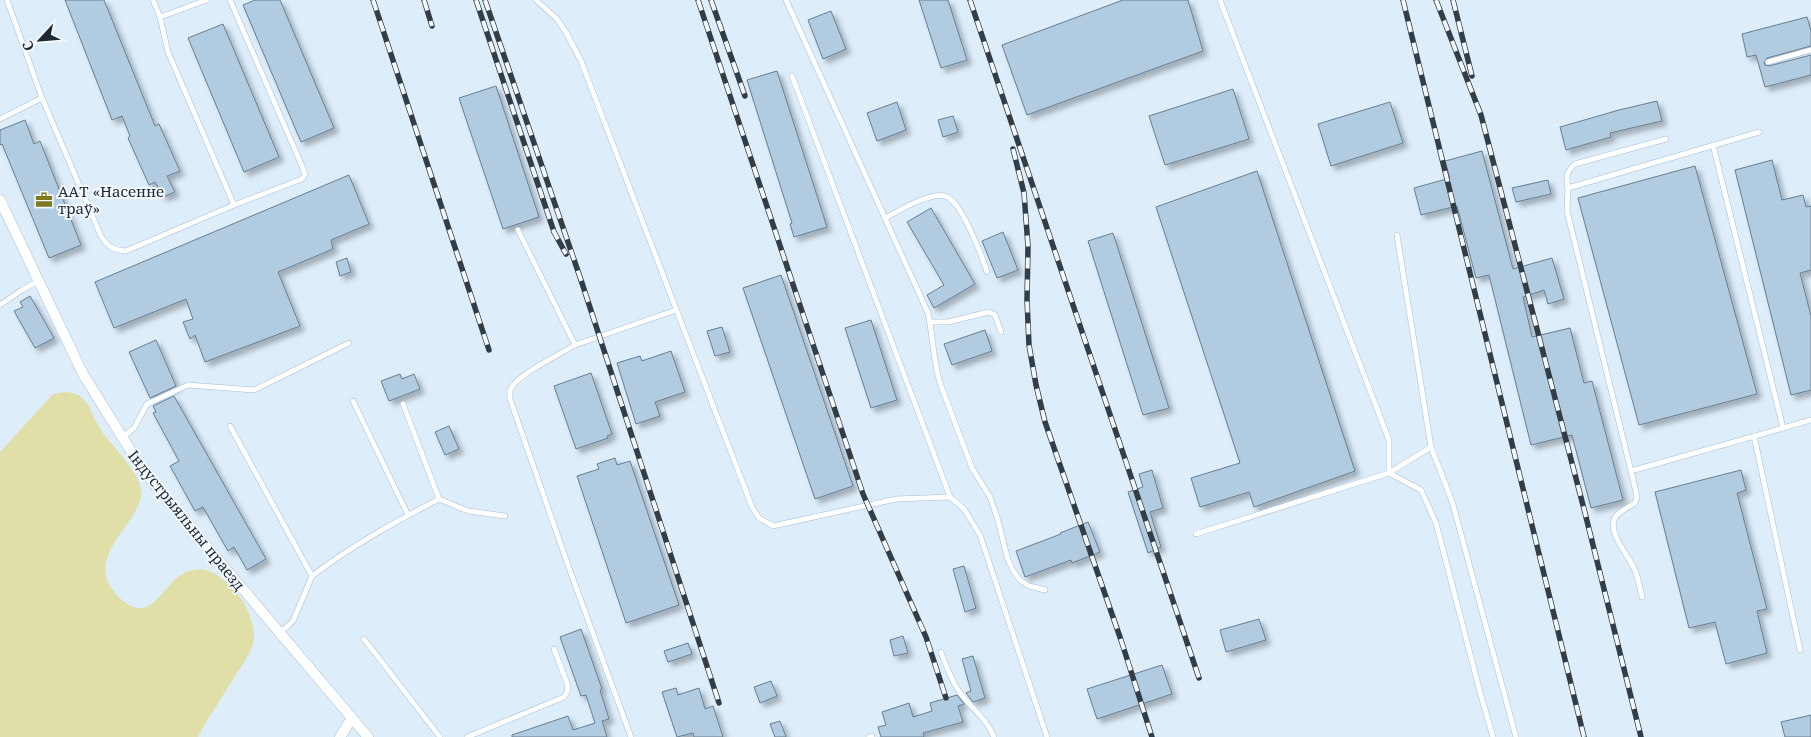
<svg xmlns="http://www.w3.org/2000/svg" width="1811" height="737" viewBox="0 0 1811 737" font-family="'Noto Serif',serif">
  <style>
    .green { fill: #e1dfa8 }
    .building { fill: #b1cbe0; stroke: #667e92; filter: url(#shadow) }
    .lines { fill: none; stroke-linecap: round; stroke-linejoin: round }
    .service-casing { stroke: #a4bed3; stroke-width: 6 }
    .minor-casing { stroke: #a4bed3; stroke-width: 11 }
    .service { stroke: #fff; stroke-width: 5 }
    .minor { stroke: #fff; stroke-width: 10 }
    .rail-casing { stroke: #323d46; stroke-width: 5.5 }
    .rail { stroke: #f3f8fd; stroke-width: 4; stroke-dasharray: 11; stroke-linecap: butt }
    .labels { text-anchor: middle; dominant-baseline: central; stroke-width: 4; stroke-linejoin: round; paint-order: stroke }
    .poi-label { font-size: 15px; fill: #1f2931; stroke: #f3f8fd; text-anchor: start }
    .street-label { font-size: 15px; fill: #1f2931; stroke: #f3f8fd }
  </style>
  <defs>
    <filter id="shadow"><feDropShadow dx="4.5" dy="4.5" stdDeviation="2.5" flood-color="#0004"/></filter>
  </defs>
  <rect width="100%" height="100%" fill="#ddedfa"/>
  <!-- green -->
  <path class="green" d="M65,392c7,1 12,1 17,6 9,7 11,20 17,29 10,18 47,49 42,70 -6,28 -46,53 -33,85 5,12 24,31 38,25 18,-7 22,-31 47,-37 15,-3 25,5 36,15 14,12 26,35 25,54 -2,13 -12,26 -19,37 -12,20 -26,40 -37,61h-198v-285l53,-58z"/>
  <!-- building -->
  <g class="building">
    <polygon points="65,0 104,0 155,126 159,124 180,171 167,176 175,192 163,197 155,182 149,185 128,138 130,136 122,116 112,120"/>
    <polygon points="255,0 280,0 334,128 301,142 243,5"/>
    <polygon points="919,0 948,0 967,60 941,68"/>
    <polygon points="1123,0 1188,0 1203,51 1027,115 1002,45"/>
    <polygon points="831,11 846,49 823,59 808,20"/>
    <polygon points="1807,17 1811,31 1811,46 1767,58 1764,63 1765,65 1769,66 1811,55 1811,75 1765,87 1756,55 1747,57 1742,34"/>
    <polygon points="223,24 279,157 244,172 188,38"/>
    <polygon points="777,71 827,227 794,237 790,224 792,223 747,80"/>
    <polygon points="496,86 539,217 503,229 459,98"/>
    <polygon points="1233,89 1249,139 1165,165 1149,116"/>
    <polygon points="1657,101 1662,121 1610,133 1611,137 1566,150 1560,127 1619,110"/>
    <polygon points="897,102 906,130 877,141 867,113"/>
    <polygon points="1390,102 1403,143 1331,166 1318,124"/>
    <polygon points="953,116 958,132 943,137 938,120"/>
    <polygon points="25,120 34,144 40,141 81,245 49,258 2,144 0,145 0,130"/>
    <polygon points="1482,151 1513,269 1552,258 1564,299 1548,304 1544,290 1523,297 1532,337 1570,328 1584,383 1592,381 1623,500 1591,508 1572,435 1531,445 1489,275 1476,278 1457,206 1421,215 1414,188 1450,178 1445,161"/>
    <polygon points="1772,160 1782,200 1803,195 1806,207 1811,206 1811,270 1800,273 1811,316 1811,390 1791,395 1735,170"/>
    <polygon points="1695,166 1757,394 1639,425 1578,198"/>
    <polygon points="1257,171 1355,471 1254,507 1249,492 1200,507 1191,478 1240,463 1156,207"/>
    <polygon points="349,175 369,224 331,240 333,249 278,272 300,326 205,362 195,335 190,339 183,322 193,319 186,299 114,328 95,282"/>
    <polygon points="1548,180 1551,194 1516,202 1512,188"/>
    <polygon points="931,208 975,284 934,308 927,295 944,285 907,222"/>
    <polygon points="1003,232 1018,270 997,278 982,241"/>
    <polygon points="1113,233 1169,408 1143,415 1088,241"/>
    <polygon points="347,258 351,272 340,276 336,262"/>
    <polygon points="781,275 853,486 815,499 743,288"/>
    <polygon points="30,296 54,338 35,348 14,311 23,307 20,302"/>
    <polygon points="871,320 897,400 871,408 845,328"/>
    <polygon points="722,327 730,352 715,356 707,331"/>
    <polygon points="985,330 992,351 952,365 944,344"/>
    <polygon points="156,340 176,386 150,398 129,352"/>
    <polygon points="671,351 685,392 655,402 660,416 636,424 617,363 640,356 642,361"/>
    <polygon points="591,373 612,434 607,436 608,438 576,449 554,386"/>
    <polygon points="400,374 402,379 414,374 420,389 389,401 381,381"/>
    <polygon points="174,396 266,559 247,570 234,547 228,551 203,507 195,511 170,466 179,461 153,413 156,412 153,406"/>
    <polygon points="449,426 459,449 445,455 435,432"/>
    <polygon points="615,458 617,465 630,461 679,605 626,623 577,476 599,469 597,464"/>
    <polygon points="1152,470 1163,508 1150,512 1161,547 1148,553 1128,492 1143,487 1139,474"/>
    <polygon points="1741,470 1746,490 1737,493 1767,609 1757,611 1767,653 1726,664 1715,622 1689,628 1655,492"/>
    <polygon points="1088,522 1100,552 1072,563 1071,560 1025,577 1016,551 1061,534 1060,533"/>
    <polygon points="964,566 976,608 965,612 953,569"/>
    <polygon points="1259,619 1266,640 1226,652 1220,630"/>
    <polygon points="581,629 602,689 600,690 609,719 602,721 607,737 512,737 512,735 568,716 573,730 595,723 586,695 581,696 560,637"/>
    <polygon points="903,636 908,653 894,656 890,640"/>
    <polygon points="688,643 692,654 668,662 664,651"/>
    <polygon points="973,656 985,698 973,702 966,693 971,691 962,659"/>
    <polygon points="1162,665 1172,694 1097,719 1087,689"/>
    <polygon points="771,681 777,696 760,703 754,687"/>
    <polygon points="676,688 678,695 699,688 705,709 713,706 723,737 694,737 693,733 677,737 662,692"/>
    <polygon points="957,695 964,704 958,706 963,722 923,733 924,737 881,737 878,727 886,725 882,712 909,703 913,717 932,711 930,703"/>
    <polygon points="1811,715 1811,737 1785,737 1781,722"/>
    <polygon points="780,721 786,737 775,737 770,724"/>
  </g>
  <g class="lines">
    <!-- service casing -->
    <g class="service-casing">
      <g id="service">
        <polyline points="7,0 42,98"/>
        <polyline points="153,0 160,17 168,52 234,205"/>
        <polyline points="536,0 557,19 567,34 581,61 752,507 759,518 773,526 896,499 950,497 964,509 980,535 1047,737"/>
        <path d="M786,0l142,313c5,23 5,47 12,70l32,85 18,29 7,20 11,43 6,12 6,8 9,6 16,4"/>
        <polyline points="1220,0 1389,440 1389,473 1421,490 1436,523 1480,692 1493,737"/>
        <polyline points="160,17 207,0"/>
        <polyline points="1768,62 1811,50"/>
        <polyline points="792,76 950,497"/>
        <path d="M0,119l42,-21 59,138c7,11 12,14 25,15l108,-46 68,-26 3,-5 -3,-8 -72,-166"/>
        <polyline points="1759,132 1568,188 1567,211 1631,471 1811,420"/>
        <polyline points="1713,145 1783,428"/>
        <path d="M1568,188c-2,-12 -2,-16 7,-24l91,-25"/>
        <path d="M885,218c14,-7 44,-26 60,-22 16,4 37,60 42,76"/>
        <path d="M518,230l57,115c-16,10 -55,28 -64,43 -2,3 -1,7 -1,11l59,169 62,169"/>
        <polyline points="1397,235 1431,447 1452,501 1516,737"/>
        <polyline points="0,305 22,290 38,281"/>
        <polyline points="929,322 948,322 989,312 995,315 1001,332"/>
        <polyline points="575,345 676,310"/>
        <polyline points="353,401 408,515"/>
        <polyline points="403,404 439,499"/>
        <polyline points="230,426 312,576 293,621 280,633"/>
        <polyline points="1754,436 1800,650"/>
        <polyline points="123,437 134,428 147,404 188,385 254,390 349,343"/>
        <path d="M1631,471l6,26 -2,6c-7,5 -19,9 -21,17 -5,15 15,36 21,50 3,8 5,18 7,27"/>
        <polyline points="1196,534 1389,473 1431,447"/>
        <path d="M312,576c41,-31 81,-53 127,-77l29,12 37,5"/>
        <polyline points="364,639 440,737"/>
        <path d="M941,652c5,14 11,30 20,42 11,15 26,25 33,43"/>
        <polyline points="467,737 564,697 567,692 568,686 554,649"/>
        <polyline points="869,737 872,736"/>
      </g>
    </g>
    <!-- minor casing -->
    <g class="minor-casing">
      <g id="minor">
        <polyline points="0,200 83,374 139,464 160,491 368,737"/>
        <polyline points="340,737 352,718"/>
      </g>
    </g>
    <!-- service -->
    <use href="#service" class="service"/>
    <!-- minor -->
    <use href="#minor" class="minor"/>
    <!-- rail casing -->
    <g class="rail-casing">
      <g id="rail">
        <polyline points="373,0 489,350"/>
        <polyline points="424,0 432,26"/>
        <polyline points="476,0 554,232 566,254"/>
        <polyline points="485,0 582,283 719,703"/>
        <polyline points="698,0 863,494 926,637 946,698"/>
        <polyline points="711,0 745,96"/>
        <polyline points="970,0 1199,678"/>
        <polyline points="1403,0 1584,737"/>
        <polyline points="1436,0 1481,115 1584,509 1641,737"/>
        <polyline points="1453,0 1472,76"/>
        <polyline points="1013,149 1024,193 1028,246 1027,300 1029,345 1036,385 1045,422 1121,640 1152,737"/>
      </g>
    </g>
    <!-- rail -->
    <use href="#rail" class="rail"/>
  </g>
  <!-- icons -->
  <defs>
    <g id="office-bare" transform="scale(1.35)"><path d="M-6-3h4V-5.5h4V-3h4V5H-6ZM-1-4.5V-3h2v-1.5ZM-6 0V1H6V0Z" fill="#7e781e" stroke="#f3f8fd" stroke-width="2.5" paint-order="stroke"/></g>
  </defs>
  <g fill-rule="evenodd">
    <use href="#office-bare" x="44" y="200"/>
  </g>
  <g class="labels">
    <!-- poi labels -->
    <g class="poi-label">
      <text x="58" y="191">ААТ «Насенне<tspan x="58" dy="17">траў»</tspan></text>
    </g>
    <!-- street labels -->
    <g class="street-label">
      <text transform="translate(187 520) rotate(51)">Індустрыяльны праезд</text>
    </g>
  </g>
  <!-- north arrow -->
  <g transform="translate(40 40) rotate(244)" stroke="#f3f8fd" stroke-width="4" paint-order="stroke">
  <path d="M0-4L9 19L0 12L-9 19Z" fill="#1f2931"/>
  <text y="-8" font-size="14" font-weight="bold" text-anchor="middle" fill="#1f2931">С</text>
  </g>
</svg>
